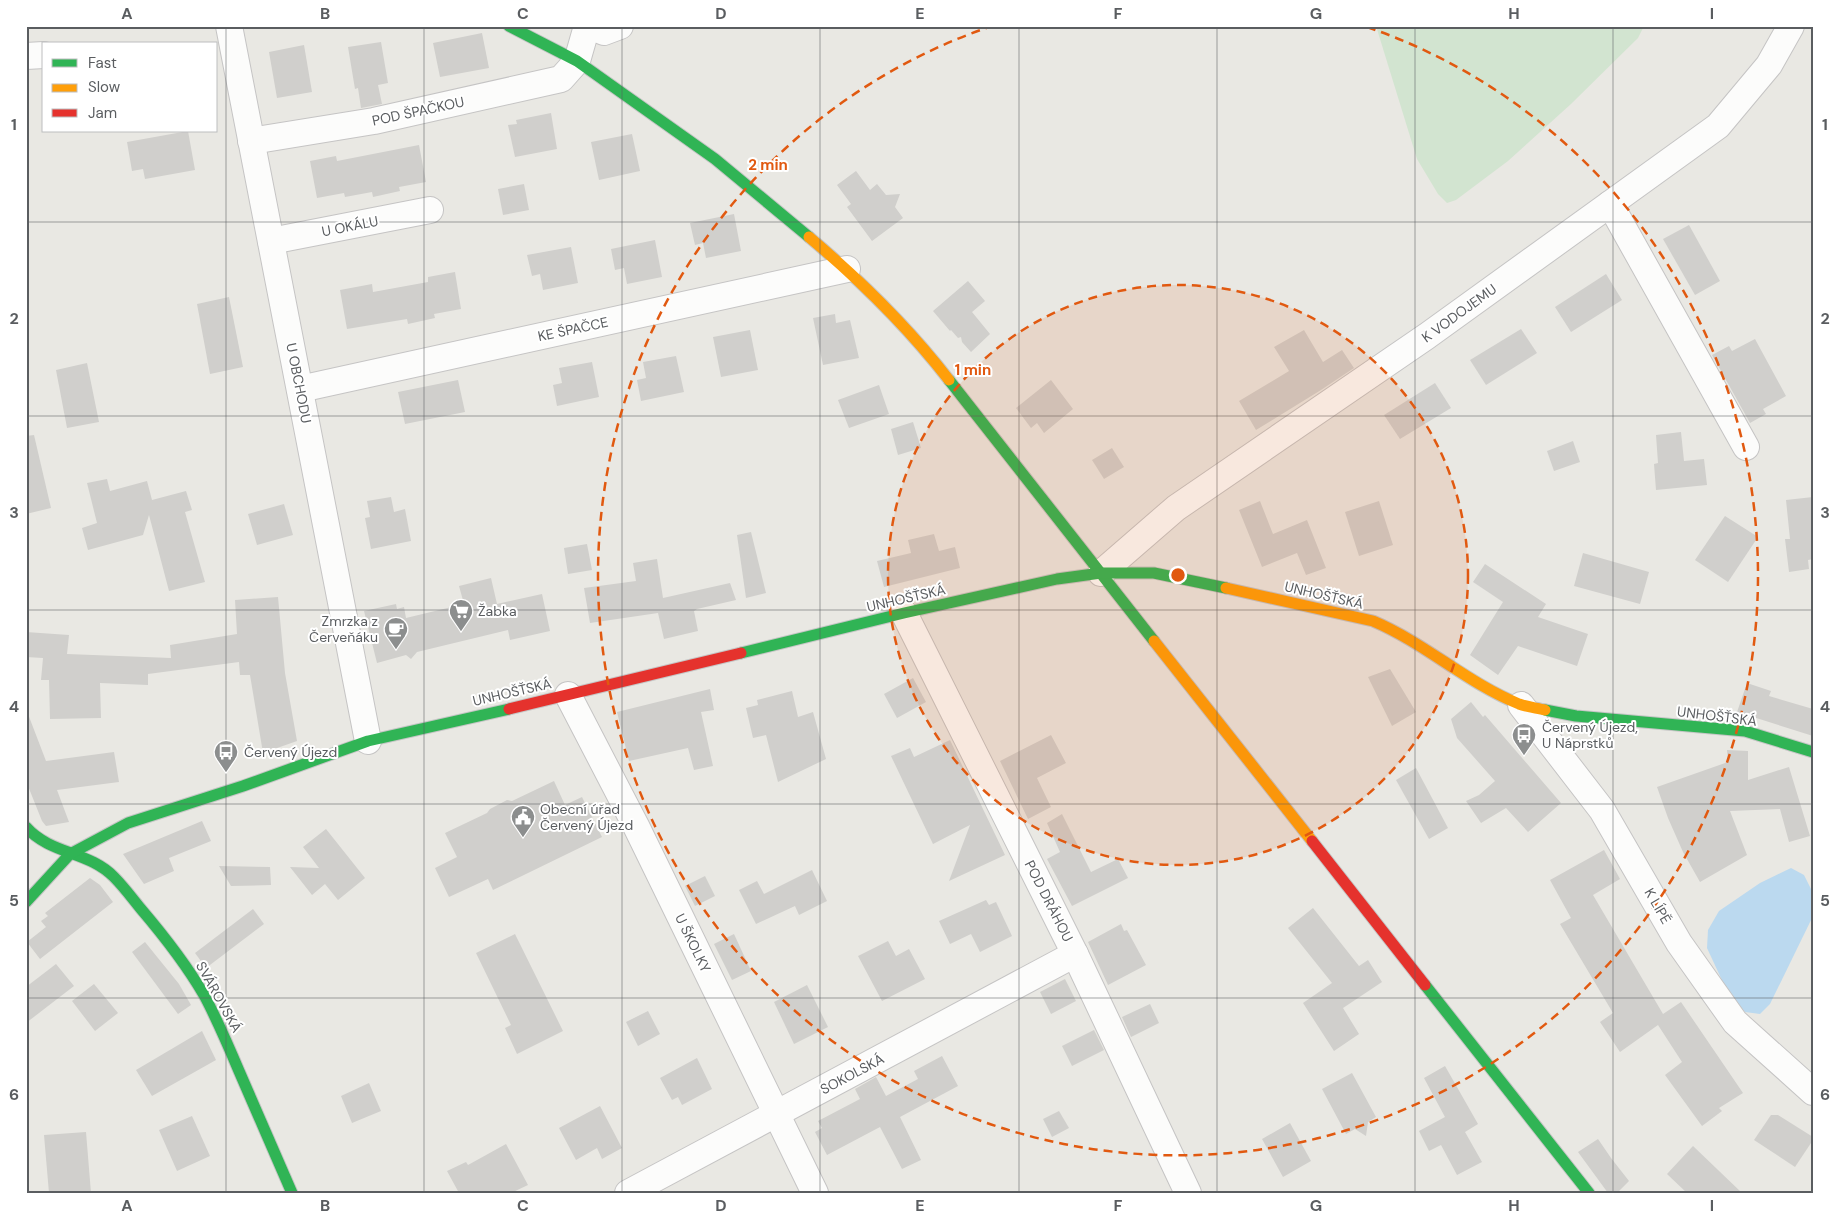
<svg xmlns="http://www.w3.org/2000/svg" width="1839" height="1219" viewBox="0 0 1839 1219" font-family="'DM Sans',sans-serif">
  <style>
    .green { fill: #d2e4d0 }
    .water { fill: #bbd9ef }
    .building { fill: #d0cfcc }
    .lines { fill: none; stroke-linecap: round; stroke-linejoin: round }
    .street-casing { stroke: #c5c4c4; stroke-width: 28 }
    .fast-casing { stroke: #c5c5c5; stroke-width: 13 }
    .slow-casing { stroke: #c5c5c5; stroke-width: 13 }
    .jam-casing { stroke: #c5c5c5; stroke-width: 13 }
    .street { stroke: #fcfcfb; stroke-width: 26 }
    .fast { stroke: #30b455; stroke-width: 11 }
    .slow { stroke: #ff9f0a; stroke-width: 11 }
    .jam { stroke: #e5322d; stroke-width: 11 }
    .grid { fill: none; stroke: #5a5d60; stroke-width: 1; stroke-opacity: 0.55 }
    .ring { fill: none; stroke: #e15910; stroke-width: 2.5; stroke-dasharray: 9 6 }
    .labels { text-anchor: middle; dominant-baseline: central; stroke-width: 4; stroke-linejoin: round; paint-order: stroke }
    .street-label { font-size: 14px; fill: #5a5d60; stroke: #fff }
    .poi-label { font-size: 14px; fill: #5a5d60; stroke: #fff; text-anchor: start }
    .centre { fill: #e15910; stroke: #fff; stroke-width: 2.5 }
    .ring-label { font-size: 15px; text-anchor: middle; font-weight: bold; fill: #e15910; stroke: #fff; stroke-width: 4; stroke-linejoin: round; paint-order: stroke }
    .neatline { fill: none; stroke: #5a5d60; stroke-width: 2 }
    .grid-label { font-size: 16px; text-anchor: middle; font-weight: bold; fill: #5a5d60 }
  </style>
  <rect width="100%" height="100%" fill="#e9e8e3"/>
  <!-- green -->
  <polygon class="green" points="1376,26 1644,26 1638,38 1571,104 1508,161 1456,200 1447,203 1438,194 1417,159"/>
  <!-- water -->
  <polygon class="water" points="1791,868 1804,875 1811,889 1813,916 1770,1004 1760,1014 1745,1012 1726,989 1707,948 1708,930 1719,911 1760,883"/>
  <!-- building -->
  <g class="building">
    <polygon points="482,33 489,68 440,77 433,43"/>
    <polygon points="381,42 388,83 378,85 382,104 361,108 358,88 355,89 348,47"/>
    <polygon points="304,45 312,92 277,98 269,52"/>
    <polygon points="551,113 557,149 515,157 508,125 517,124 516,120"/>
    <polygon points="188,131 195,170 145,179 143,169 132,171 127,142"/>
    <polygon points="632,134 640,171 599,180 591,142"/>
    <polygon points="419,145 426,182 399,187 400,191 373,197 372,192 345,197 344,193 317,198 310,161 336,156 337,161"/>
    <polygon points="856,171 870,190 877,184 886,195 900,194 895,207 903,218 872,241 847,207 851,204 837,185"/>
    <polygon points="524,184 529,210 503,215 498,189"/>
    <polygon points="734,214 741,251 706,258 703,243 695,245 690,223"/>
    <polygon points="1689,225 1720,281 1695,295 1663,239"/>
    <polygon points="655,240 662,277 627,284 624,268 615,270 611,249"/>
    <polygon points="571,247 578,283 543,290 540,274 532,276 527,255"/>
    <polygon points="455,272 461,309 434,314 435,318 408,324 407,319 347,329 340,290 372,284 373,292 428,282 428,277"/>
    <polygon points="1606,274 1622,300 1571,332 1555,307"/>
    <polygon points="968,281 985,301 972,312 990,334 971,352 962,342 961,337 958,338 951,330 950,331 933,311"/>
    <polygon points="229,297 243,367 210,374 197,304"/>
    <polygon points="835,314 836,323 850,320 859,358 823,365 813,318"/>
    <polygon points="1521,329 1537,353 1486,385 1470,360"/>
    <polygon points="750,330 758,370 721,377 713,337"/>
    <polygon points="1304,330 1323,362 1342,350 1354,368 1321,390 1256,430 1239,401 1289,371 1274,347"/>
    <polygon points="1755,339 1786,396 1763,409 1766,414 1750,423 1712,355 1729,346 1732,351"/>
    <polygon points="676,356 684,392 641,401 637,380 646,378 643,362"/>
    <polygon points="592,362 599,397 557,406 553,385 562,383 559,368"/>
    <polygon points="87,363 99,422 67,428 56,370"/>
    <polygon points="458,380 465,412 405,424 398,392"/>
    <polygon points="1051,380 1073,409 1044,433 1037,423 1031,428 1016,408"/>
    <polygon points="1435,383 1451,408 1400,439 1384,415"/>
    <polygon points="879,385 889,414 849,428 838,400"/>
    <polygon points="913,422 921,448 898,455 891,429"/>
    <polygon points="1681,432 1684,461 1704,459 1707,485 1656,490 1654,464 1658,463 1656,435"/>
    <polygon points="34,435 51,508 26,514 26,436"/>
    <polygon points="1573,441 1580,462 1554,471 1547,451"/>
    <polygon points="1112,448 1124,467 1104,479 1092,460"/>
    <polygon points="107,479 110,491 147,481 152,500 186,491 192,510 185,512 205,582 169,591 149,515 143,535 88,550 82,528 97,523 87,483"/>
    <polygon points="391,497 394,512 405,509 411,541 371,549 365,518 370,517 367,501"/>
    <polygon points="1813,497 1813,559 1808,560 1809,569 1789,572 1785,539 1790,539 1786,500"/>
    <polygon points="1260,501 1273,534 1307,520 1326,568 1306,575 1297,553 1262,567 1239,510"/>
    <polygon points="1379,501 1393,545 1359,556 1345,512"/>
    <polygon points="284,504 293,535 257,545 248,514"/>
    <polygon points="1725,516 1758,537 1728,582 1695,560"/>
    <polygon points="751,532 766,593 746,598 737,535"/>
    <polygon points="934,534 939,551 955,547 960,568 884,587 877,561 911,553 908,540"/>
    <polygon points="587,544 592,570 568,574 564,548"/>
    <polygon points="1583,553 1649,572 1640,604 1574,586"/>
    <polygon points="657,559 663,598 730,583 736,600 697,609 694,611 698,631 664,639 658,613 590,623 584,588 636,581 633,563"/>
    <polygon points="1485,564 1546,604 1538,617 1588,634 1577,666 1518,646 1498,675 1470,655 1503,602 1473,582"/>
    <polygon points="491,578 497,604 542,594 550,631 510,640 508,630 417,652 411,659 406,655 377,663 364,611 396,604 397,609 404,607 406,618 464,604 459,586"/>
    <polygon points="278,597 285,673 297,741 263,753 250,675 240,675 239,662 148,674 148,685 100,683 101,718 50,719 49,680 41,680 43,658 26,657 26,632 69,635 67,654 171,658 170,645 237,634 235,600"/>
    <polygon points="1390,669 1416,712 1392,726 1368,677"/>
    <polygon points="913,678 926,702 897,718 884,694"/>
    <polygon points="1747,683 1771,691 1769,696 1813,709 1813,736 1750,716 1736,715"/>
    <polygon points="710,689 714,710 701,712 713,766 694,770 688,748 629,761 617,712"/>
    <polygon points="792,691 798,717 813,712 826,759 778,782 766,735 753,738 746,708 758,705 757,700"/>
    <polygon points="1471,702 1483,717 1485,715 1561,803 1528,832 1506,808 1481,823 1466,801 1479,795 1495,781 1457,738 1451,719"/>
    <polygon points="28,714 46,761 114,752 119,782 57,790 69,822 46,826 42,821 26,781 26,715"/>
    <polygon points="1051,735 1066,763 1037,778 1051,807 1028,819 1000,761"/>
    <polygon points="950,740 1005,855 949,881 970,825 933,844 891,756 910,748 914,757"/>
    <polygon points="1727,750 1748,751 1748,780 1789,767 1810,836 1789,842 1780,809 1730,811 1747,855 1700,882 1683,852 1668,818 1657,787 1728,762"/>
    <polygon points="1416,768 1448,828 1429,839 1396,780"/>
    <polygon points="554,781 565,805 582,797 602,837 493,890 488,879 449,897 435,868 457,857 445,833 487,813 490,809 507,800 512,801"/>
    <polygon points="1062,814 1091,872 1118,859 1128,878 1072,906 1047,859 1060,852 1047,823"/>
    <polygon points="202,821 211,841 169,858 174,871 144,884 123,854"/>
    <polygon points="326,829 365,878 338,900 325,884 312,895 290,867 319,868 303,847"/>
    <polygon points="1604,850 1620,879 1593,895 1663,1014 1681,1002 1743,1093 1719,1108 1722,1111 1702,1126 1665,1075 1682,1062 1658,1025 1620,1052 1600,1022 1613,1013 1560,924 1571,918 1550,880"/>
    <polygon points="219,866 270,867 271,885 231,886"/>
    <polygon points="812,870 827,901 799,915 795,906 756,924 739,890 757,881 764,894"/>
    <polygon points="705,876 715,896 695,906 685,886"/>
    <polygon points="90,878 100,885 113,902 40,959 27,942 46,927 41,921 48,916 45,913"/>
    <polygon points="986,900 989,905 996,902 1012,936 980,952 971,934 950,944 939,921"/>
    <polygon points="1313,908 1359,966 1368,960 1382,982 1343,1008 1359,1034 1334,1051 1303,1003 1332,983 1288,928"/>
    <polygon points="253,909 264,924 206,968 195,953"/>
    <polygon points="1121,924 1124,931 1127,930 1146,965 1108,985 1088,942"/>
    <polygon points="515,934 563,1031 517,1054 505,1028 511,1025 476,953"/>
    <polygon points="734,934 751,971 732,980 714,944"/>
    <polygon points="888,941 896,956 909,949 925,979 882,1001 858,956"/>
    <polygon points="145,942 179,984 191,1005 178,1014 132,952"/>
    <polygon points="56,964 74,986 26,1023 26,987"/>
    <polygon points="1065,979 1076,1001 1051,1014 1040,992"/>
    <polygon points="94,984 118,1013 95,1031 72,1001"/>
    <polygon points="807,985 828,1027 794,1044 774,1002"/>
    <polygon points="1150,1004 1159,1023 1131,1037 1122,1017"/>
    <polygon points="648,1011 660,1034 638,1046 626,1022"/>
    <polygon points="1094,1030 1104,1050 1072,1066 1062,1046"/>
    <polygon points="202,1031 216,1060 152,1096 136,1070"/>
    <polygon points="942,1056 958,1086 900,1117 921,1160 902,1169 880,1127 827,1155 815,1132 822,1128 818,1121 860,1099 855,1089 876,1077 886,1096 918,1079 914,1071"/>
    <polygon points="697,1058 712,1089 682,1105 678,1097 672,1100 660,1078"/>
    <polygon points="1445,1066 1478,1124 1465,1132 1482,1162 1457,1175 1441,1145 1429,1151 1419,1131 1445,1117 1424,1078"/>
    <polygon points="1352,1073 1376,1117 1368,1122 1366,1136 1355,1129 1346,1134 1322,1089"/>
    <polygon points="369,1083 381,1111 352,1123 341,1096"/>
    <polygon points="600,1106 622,1148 602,1159 597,1148 576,1160 559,1128"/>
    <polygon points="1059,1111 1069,1128 1052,1137 1043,1119"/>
    <polygon points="1771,1115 1778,1115 1813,1137 1813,1140 1795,1167 1754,1140"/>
    <polygon points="192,1116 210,1156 177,1171 159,1130"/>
    <polygon points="1290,1123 1311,1161 1283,1177 1262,1139"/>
    <polygon points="86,1132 91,1193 49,1193 44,1135"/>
    <polygon points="1598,1139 1611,1158 1629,1181 1617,1193 1608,1193 1578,1152"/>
    <polygon points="506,1144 528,1185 511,1193 459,1193 447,1171 466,1162 468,1165"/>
    <polygon points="1693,1146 1742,1193 1687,1193 1667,1174"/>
  </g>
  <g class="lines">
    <!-- street casing -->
    <g class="street-casing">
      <g id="street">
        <polyline points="229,26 368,741"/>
        <polyline points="589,26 604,32 620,26"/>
        <polyline points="26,56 44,55"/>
        <polyline points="251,141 374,121 561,79 577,61 587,26"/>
        <polyline points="1610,204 1746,447"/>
        <polyline points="271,241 430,210"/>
        <polyline points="300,389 847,269"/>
        <polyline points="1101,573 1176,508 1427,336 1718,126 1769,65 1791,26"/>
        <polyline points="904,613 1075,954 1188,1193"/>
        <polyline points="568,695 636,826 815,1193"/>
        <polyline points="1521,705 1602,810 1679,943 1735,1022 1813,1092"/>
        <polyline points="628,1193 1075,954"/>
      </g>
    </g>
    <!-- fast casing -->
    <g class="fast-casing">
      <g id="fast">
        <polyline points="509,26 577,61 715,159 809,237"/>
        <polyline points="949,380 1154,641"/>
        <polyline points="741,653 904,613 1057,579 1101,573 1154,573 1226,588"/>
        <polyline points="1545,710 1576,716 1745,731 1813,752"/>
        <path d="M26,827c25,28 63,24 88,50 10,10 18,21 27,32 23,27 45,55 63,86 13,24 24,50 35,76 18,41 35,81 53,122"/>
        <polyline points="26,902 70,854 128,823 243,786 368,741 509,709"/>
        <polyline points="1425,985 1589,1193"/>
      </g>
    </g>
    <!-- slow casing -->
    <g class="slow-casing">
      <g id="slow">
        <path d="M809,237c51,43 99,90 140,143"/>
        <path d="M1226,588l147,33c52,22 94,62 146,83 8,3 18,4 26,6"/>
        <polyline points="1154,641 1312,841"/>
      </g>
    </g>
    <!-- jam casing -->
    <g class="jam-casing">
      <g id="jam">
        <polyline points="509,709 741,653"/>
        <polyline points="1312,841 1425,985"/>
      </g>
    </g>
    <!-- street -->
    <use href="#street" class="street"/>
    <!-- fast -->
    <use href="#fast" class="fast"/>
    <!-- slow -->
    <use href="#slow" class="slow"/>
    <!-- jam -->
    <use href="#jam" class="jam"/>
  </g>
  <!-- grid -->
  <path class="grid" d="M226,26v1167M424,26v1167M622,26v1167M820,26v1167M1019,26v1167M1217,26v1167M1415,26v1167M1613,26v1167M26,222h1787M26,416h1787M26,610h1787M26,804h1787M26,998h1787"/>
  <!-- distance rings -->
  <circle cx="1178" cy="575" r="290" fill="#e15910" fill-opacity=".12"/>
  <g class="ring">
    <circle cx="1178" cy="575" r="290"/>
    <path d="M1367 27A580 580 0 1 1 989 27"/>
  </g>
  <!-- icons -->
  <defs>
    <g id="supermarket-pin" transform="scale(1.25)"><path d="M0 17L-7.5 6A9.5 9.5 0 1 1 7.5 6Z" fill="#8c8e8e" stroke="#fff"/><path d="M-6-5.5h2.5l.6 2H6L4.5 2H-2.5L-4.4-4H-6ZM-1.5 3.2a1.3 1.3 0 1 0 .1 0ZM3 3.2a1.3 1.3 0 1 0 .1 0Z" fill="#fff"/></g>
    <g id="cafe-pin" transform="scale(1.25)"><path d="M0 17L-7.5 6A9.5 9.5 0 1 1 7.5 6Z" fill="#8c8e8e" stroke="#fff"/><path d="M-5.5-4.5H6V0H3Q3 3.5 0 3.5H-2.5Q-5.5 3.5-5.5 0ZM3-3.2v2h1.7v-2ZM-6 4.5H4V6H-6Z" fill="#fff"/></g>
    <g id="bus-pin" transform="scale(1.25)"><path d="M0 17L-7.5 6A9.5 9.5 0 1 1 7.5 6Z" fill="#8c8e8e" stroke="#fff"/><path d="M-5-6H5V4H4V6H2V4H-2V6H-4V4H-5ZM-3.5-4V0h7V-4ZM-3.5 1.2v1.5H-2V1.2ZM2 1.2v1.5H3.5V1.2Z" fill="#fff"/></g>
    <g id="civic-pin" transform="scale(1.25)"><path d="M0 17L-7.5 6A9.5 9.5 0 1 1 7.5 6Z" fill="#8c8e8e" stroke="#fff"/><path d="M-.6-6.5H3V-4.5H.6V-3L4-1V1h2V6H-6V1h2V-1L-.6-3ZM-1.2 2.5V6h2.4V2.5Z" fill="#fff"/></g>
  </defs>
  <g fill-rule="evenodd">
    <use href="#supermarket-pin" x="461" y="611"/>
    <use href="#cafe-pin" x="396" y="629"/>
    <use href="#bus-pin" x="1524" y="735"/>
    <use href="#bus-pin" x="226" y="752"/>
    <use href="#civic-pin" x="523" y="817"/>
  </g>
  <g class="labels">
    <!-- street labels -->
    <g class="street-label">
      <text transform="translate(418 111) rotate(-12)">POD ŠPAČKOU</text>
      <text transform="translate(350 226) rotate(-11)">U OKÁLU</text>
      <text transform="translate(1459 313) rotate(-36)">K VODOJEMU</text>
      <text transform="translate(573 329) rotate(-12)">KE ŠPAČCE</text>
      <text transform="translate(299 383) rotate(79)">U OBCHODU</text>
      <text transform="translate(1324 595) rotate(13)">UNHOŠŤSKÁ</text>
      <text transform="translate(906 598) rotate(-13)">UNHOŠŤSKÁ</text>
      <text transform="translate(512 692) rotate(-13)">UNHOŠŤSKÁ</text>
      <text transform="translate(1717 716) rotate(7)">UNHOŠŤSKÁ</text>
      <text transform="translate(1049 901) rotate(63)">POD DRÁHOU</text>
      <text transform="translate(1658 906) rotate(60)">K LÍPĚ</text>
      <text transform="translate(693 943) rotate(64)">U ŠKOLKY</text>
      <text transform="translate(219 997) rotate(61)">SVÁROVSKÁ</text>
      <text transform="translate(852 1074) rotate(-28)">SOKOLSKÁ</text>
    </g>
    <!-- poi labels -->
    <g class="poi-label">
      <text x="478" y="611">Žabka</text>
      <text x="378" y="621" text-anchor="end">Zmrzka z<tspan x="378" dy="16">Červeňáku</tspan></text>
      <text x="1542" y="727">Červený Újezd,<tspan x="1542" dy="16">U Náprstků</tspan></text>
      <text x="244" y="752">Červený Újezd</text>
      <text x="540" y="809">Obecní úřad<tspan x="540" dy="16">Červený Újezd</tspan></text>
    </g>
  </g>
  <circle cx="1178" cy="575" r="8" class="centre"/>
  <g class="ring-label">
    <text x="768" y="170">2 min</text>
    <text x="973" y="375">1 min</text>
  </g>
  <!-- border -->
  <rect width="1839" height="1219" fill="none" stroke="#ffffff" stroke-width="55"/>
  <!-- legend -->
  <rect x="42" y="42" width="175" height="90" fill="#ffffff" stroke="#bdbebf"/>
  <rect x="52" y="59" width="25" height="8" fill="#30b455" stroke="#bdbebf"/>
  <text x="88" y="68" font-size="15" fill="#5a5d60">Fast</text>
  <rect x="52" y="84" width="25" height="8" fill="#ff9f0a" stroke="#bdbebf"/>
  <text x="88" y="92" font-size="15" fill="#5a5d60">Slow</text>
  <rect x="52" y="109" width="25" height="8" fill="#e5322d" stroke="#bdbebf"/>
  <text x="88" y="118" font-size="15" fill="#5a5d60">Jam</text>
  <rect x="28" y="28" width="1784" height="1164" class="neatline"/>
  <g class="grid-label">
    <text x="127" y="19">A</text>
    <text x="325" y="19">B</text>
    <text x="523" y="19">C</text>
    <text x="721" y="19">D</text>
    <text x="920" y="19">E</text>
    <text x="1118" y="19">F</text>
    <text x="1316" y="19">G</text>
    <text x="1514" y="19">H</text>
    <text x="1712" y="19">I</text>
    <text x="14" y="130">1</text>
    <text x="1825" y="130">1</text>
    <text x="14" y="324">2</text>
    <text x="1825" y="324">2</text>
    <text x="14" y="518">3</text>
    <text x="1825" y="518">3</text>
    <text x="14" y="712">4</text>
    <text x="1825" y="712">4</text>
    <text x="14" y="906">5</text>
    <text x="1825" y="906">5</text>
    <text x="14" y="1100">6</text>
    <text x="1825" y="1100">6</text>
    <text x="127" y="1211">A</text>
    <text x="325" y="1211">B</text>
    <text x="523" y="1211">C</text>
    <text x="721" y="1211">D</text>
    <text x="920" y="1211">E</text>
    <text x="1118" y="1211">F</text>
    <text x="1316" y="1211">G</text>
    <text x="1514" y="1211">H</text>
    <text x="1712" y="1211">I</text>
  </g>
</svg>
